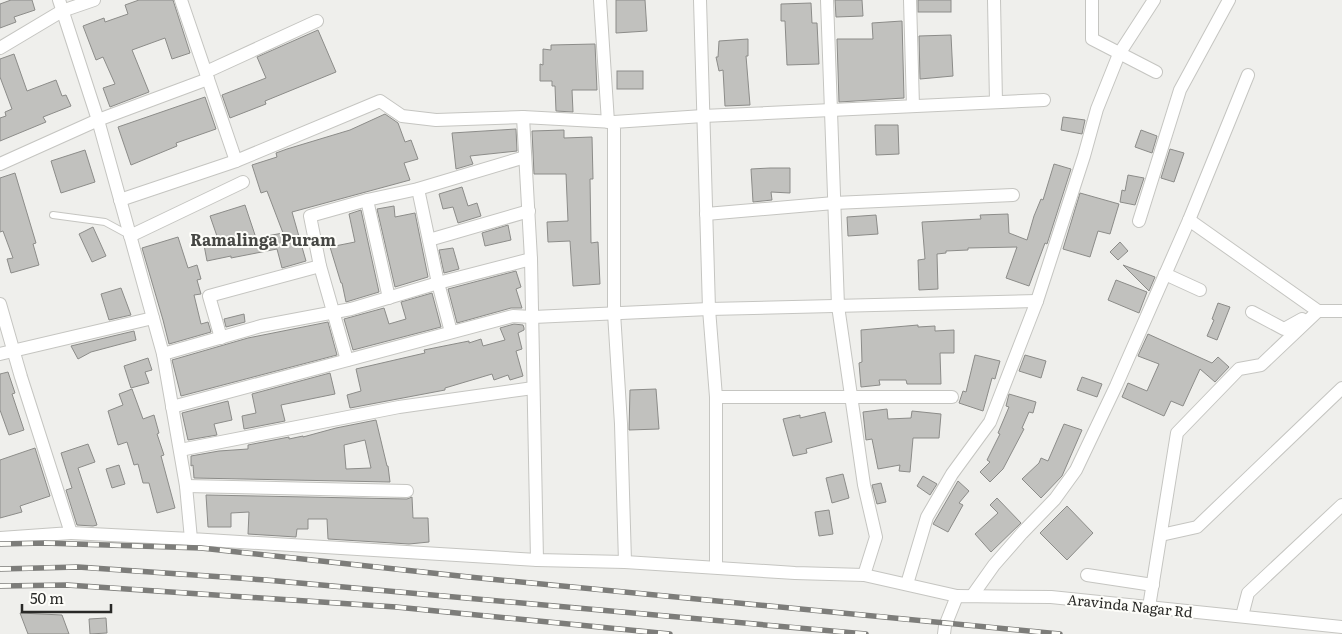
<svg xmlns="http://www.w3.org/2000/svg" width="1342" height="634" viewBox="0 0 1342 634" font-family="Literata,serif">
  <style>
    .building { fill: #c1c1be; stroke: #8c8c89; fill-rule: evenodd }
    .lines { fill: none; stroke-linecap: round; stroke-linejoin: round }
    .lane-casing { stroke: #c5c5c1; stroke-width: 8 }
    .street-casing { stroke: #c5c5c1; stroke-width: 14 }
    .lane { stroke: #fff; stroke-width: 6 }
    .street { stroke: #fff; stroke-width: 12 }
    .rail-casing { stroke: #7d7d7a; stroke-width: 5.5 }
    .rail { stroke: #fdfdf9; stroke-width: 4; stroke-dasharray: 11; stroke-linecap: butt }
    .labels { text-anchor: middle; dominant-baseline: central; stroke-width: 4; stroke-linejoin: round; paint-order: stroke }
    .street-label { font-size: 14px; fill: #292927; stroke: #fdfdf9 }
    .quarter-label { font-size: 16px; font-weight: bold; fill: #454643; stroke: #fdfdf9 }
  </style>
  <rect width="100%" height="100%" fill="#efefec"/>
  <!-- building -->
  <g class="building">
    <polygon points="11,0 32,0 35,10 14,17 16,22 0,28 0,4"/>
    <polygon points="139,0 173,0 190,53 172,59 165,38 132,50 149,92 110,107 103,88 115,84 103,57 96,60 83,26 104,18 105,22 128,14 125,5"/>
    <polygon points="616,0 645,0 647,31 616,33"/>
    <polygon points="835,0 862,0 863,16 836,17"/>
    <rect x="918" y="0" width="33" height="12"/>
    <polygon points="811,3 812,23 817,23 819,64 787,65 785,21 781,21 781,4"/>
    <polygon points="902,21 904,98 839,102 837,39 873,39 872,23"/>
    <polygon points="318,30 336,72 265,101 266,104 230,118 222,95 266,78 257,57"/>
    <polygon points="951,35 953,76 920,79 919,36"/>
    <polygon points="748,39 748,56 746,56 750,105 725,106 723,70 719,71 716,57 718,57 719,41"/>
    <polygon points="595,44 597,90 572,90 573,112 556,111 555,86 552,86 552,81 540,81 540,64 543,65 543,49 551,50 551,45"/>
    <polygon points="14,54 27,91 56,80 62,96 66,95 71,106 43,117 46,122 0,141 0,118 6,116 5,112 12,109 0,77 0,59"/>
    <rect x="617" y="71" width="26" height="18"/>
    <polygon points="205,97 216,129 176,143 177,146 131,165 118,127"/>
    <polygon points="385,114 398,123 405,142 411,140 418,159 404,163 410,180 292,212 306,261 282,268 277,249 231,258 231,256 207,261 204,245 219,242 210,216 245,205 256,238 283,233 267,191 261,193 252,165 277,157 276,153 287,149 350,130"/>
    <polygon points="1063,117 1085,120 1082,134 1061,130"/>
    <polygon points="875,125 898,125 899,154 876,155"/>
    <polygon points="516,129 517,151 470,156 473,164 456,169 452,133"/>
    <polygon points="564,130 564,138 592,137 593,179 590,179 591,243 598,242 600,284 573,286 570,241 548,242 547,222 568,221 566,174 534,174 532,131"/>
    <polygon points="1141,130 1157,136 1152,153 1135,147"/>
    <polygon points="1170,149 1184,153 1174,182 1161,178"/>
    <polygon points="85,150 95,182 61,193 51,161"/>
    <polygon points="1054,164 1071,169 1047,244 1045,243 1029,286 1006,278 1017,247 968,248 968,250 946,251 946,253 937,254 938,289 919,290 918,260 925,259 922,222 981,219 980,215 1008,214 1009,233 1027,240 1034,216 1041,199 1043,200"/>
    <polygon points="770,168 790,168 790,193 771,192 772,200 753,202 751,169"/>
    <polygon points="15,173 36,243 33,244 39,265 11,273 7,259 13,258 3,231 0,232 0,178"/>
    <polygon points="1128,175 1144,178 1135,205 1120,202 1122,190 1125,191"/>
    <polygon points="462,187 468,206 477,203 481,216 458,223 453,207 443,209 439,194"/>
    <polygon points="1080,193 1119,204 1110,234 1098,231 1090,257 1063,249"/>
    <polygon points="394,206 395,217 415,213 428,277 395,287 377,209"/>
    <polygon points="361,210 379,292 346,302 342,283 341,283 330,247 355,242 349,214"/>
    <polygon points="876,215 878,234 848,236 847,217"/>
    <polygon points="508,225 511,240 485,246 482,233"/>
    <polygon points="93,227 106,256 92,262 79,234"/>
    <polygon points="178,237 188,268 197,265 201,279 197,280 201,294 194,295 201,324 208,322 211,332 169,344 163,320 142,248"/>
    <polygon points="1120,242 1128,251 1118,260 1110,252"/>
    <polygon points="453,248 459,269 444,273 439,250"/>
    <polygon points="1123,265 1155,277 1149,291"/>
    <polygon points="516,271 521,287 516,289 522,308 511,308 457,323 448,289"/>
    <polygon points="1116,280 1147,292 1139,313 1108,300"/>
    <polygon points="121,288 131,315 109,320 101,294"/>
    <polygon points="432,293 441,327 353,350 344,319 384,308 389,324 406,319 401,302"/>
    <polygon points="1218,303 1230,307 1217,340 1207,336 1214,320 1212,319"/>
    <polygon points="244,314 245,322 226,327 224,319"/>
    <polygon points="328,322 337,355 181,396 172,360 248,338"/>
    <polygon points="514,324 523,325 524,328 524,330 518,333 522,349 516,351 523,376 510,380 508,375 494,380 492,374 445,388 445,390 350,408 347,395 361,391 356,369 425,353 424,350 469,341 469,343 481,339 483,346 505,340 500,328"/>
    <polygon points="918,325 918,327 935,326 935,331 954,330 954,353 940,353 941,384 907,384 906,380 879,380 880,385 861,387 859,363 862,362 861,330"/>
    <polygon points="134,331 136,340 91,352 78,359 71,346"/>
    <polygon points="1148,334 1212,363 1218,357 1229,367 1215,382 1200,369 1183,406 1171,401 1164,416 1122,397 1128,383 1147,391 1159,364 1138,356"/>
    <polygon points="975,355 1000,361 995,379 992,378 983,411 959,403 963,391 966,392"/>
    <polygon points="1025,355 1046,361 1041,378 1019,371"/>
    <polygon points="148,358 152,370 145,372 149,383 131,388 124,366"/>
    <polygon points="8,372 15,393 12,394 24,430 9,435 0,410 0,374"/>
    <polygon points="330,373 335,394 281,405 285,421 244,429 242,416 256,413 252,394"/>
    <polygon points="1082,377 1102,384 1097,397 1077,390"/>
    <polygon points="132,389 143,419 154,415 159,433 157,434 164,455 161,456 175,508 157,513 149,483 143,483 138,464 134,465 127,442 118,445 108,411 123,405 119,394"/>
    <polygon points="656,389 659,429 629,430 630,390"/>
    <polygon points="1009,394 1036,402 1033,413 1029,412 1022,428 1024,429 1003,469 990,482 980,472 990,462 987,460 1000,434 998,433 1009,407 1006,406"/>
    <polygon points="228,401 232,420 214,424 217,435 188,440 182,413"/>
    <polygon points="887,409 888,419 911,418 912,411 941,414 939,438 913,438 910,472 899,471 900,465 878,469 872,439 866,440 863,412"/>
    <polygon points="825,412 832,442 806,449 807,453 793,456 783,419 800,415 800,418"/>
    <path d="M376,420l11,46h1l2,16 -196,-4 -1,-13 -2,1v-10l28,-5 29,-2v-4l41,-8v2l14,-3v1l33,-9zM365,440l6,28 -25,1 -2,-24z"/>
    <polygon points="1064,424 1082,430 1062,476 1041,498 1022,479 1039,463 1041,458 1048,461"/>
    <polygon points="88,444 95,462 78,468 97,525 93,526 77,525 66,490 72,488 61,453"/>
    <polygon points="35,448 50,496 20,506 22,512 0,518 0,460"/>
    <polygon points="119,465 125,484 112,488 106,469"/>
    <polygon points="843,474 849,498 832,503 826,478"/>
    <polygon points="923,476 937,484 930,495 917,486"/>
    <polygon points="958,481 969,491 959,503 963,505 948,532 933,524"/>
    <polygon points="881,483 886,502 877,504 872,485"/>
    <polygon points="206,495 407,499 412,497 413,518 428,518 429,542 409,544 328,539 327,519 308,519 308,529 297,529 296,537 248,534 249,512 231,513 231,527 208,527"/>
    <polygon points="997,498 1021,523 991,552 975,534 998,513 990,505"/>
    <polygon points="1067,506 1093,533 1067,560 1040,533"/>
    <polygon points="829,510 833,534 819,536 815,512"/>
    <polygon points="20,613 62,615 69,634 28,634"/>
    <polygon points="106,618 107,633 90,634 89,619"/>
  </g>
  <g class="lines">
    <!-- lane casing -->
    <g class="lane-casing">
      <polyline id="lane" points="53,215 105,222 129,235"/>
    </g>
    <!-- street casing -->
    <g class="street-casing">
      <g id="street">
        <polyline points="59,0 98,120 163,354 186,486 191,539 537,560 625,562 795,573 864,575 957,596"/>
        <polyline points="181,0 236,161"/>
        <polyline points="600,0 608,122"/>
        <polyline points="700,0 709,309 716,397 716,567"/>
        <polyline points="827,0 838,306 864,485 876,537 864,575"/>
        <polyline points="910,0 913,106"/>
        <polyline points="994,0 996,102"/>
        <polyline points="1092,0 1092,39 1156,72"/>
        <polyline points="0,48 62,11 94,0"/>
        <polyline points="206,72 317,21"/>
        <polyline points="523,117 531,259"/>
        <polyline points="0,164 98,120 208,79"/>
        <polyline points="418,189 438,283 451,332"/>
        <polyline points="120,200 236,161 380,101 402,116 436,120 523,117 614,122"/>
        <polyline points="367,200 389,298"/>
        <polyline points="706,214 834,203 1013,195"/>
        <polyline points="1189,220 1318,311 1342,311"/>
        <polyline points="1139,221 1180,90 1229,0"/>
        <polyline points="130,236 243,182"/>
        <polyline points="429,240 529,211"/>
        <polyline points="1165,274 1200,290"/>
        <polyline points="0,304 21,377 71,533 0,538"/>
        <polyline points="1252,312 1284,329 1302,319"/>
        <polyline points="221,338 209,296 320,266"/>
        <polyline points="0,354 153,318"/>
        <polyline points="163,354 261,326 351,309 438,283 531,259 537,560"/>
        <polyline points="347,360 320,266 310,216 367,200 418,189 525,157"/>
        <polyline points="716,397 952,397"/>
        <polyline points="172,407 513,316 533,317 709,309 1037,301"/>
        <polyline points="180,450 399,407 533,388"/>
        <polyline points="186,486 407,491"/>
        <polyline points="71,533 191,539"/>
        <polyline points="1161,535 1197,527 1342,388"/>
        <polyline points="625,562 621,424 614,313 614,122 703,116 1044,100"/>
        <polyline points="1087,575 1153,585"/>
        <polyline points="907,584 927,517 952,474 990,422 1037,301 1084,156 1097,109 1119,54 1154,0"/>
        <polyline points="972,596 994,565 1022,533 1055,499 1076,470 1116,386 1189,220 1248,75"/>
        <polyline points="1149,607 1177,433 1239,369 1261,365 1318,311"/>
        <polyline points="1242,616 1248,593 1342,505"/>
        <polyline points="944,634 945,626 957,596 1051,597 1342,627"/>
      </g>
    </g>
    <!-- lane -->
    <use href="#lane" class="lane"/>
    <!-- street -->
    <use href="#street" class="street"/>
    <!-- rail casing -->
    <g class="rail-casing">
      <g id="rail">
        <polyline points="0,544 44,543 201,548 469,577 1060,634"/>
        <polyline points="0,569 78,567 266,580 866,634"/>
        <polyline points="0,586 67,585 396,607 670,634"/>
      </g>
    </g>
    <!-- rail -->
    <use href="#rail" class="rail"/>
  </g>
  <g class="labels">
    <!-- street labels -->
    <g class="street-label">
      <text transform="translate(1130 605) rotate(6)">Aravinda Nagar Rd</text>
    </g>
    <!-- quarter labels -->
    <g class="quarter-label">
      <text x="263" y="239">Ramalinga Puram</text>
    </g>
  </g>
  <!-- scale -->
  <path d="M22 604v8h89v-8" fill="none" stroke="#292927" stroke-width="2.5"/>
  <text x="30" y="604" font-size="15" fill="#292927" stroke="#fdfdf9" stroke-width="4" paint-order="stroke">50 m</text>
</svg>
